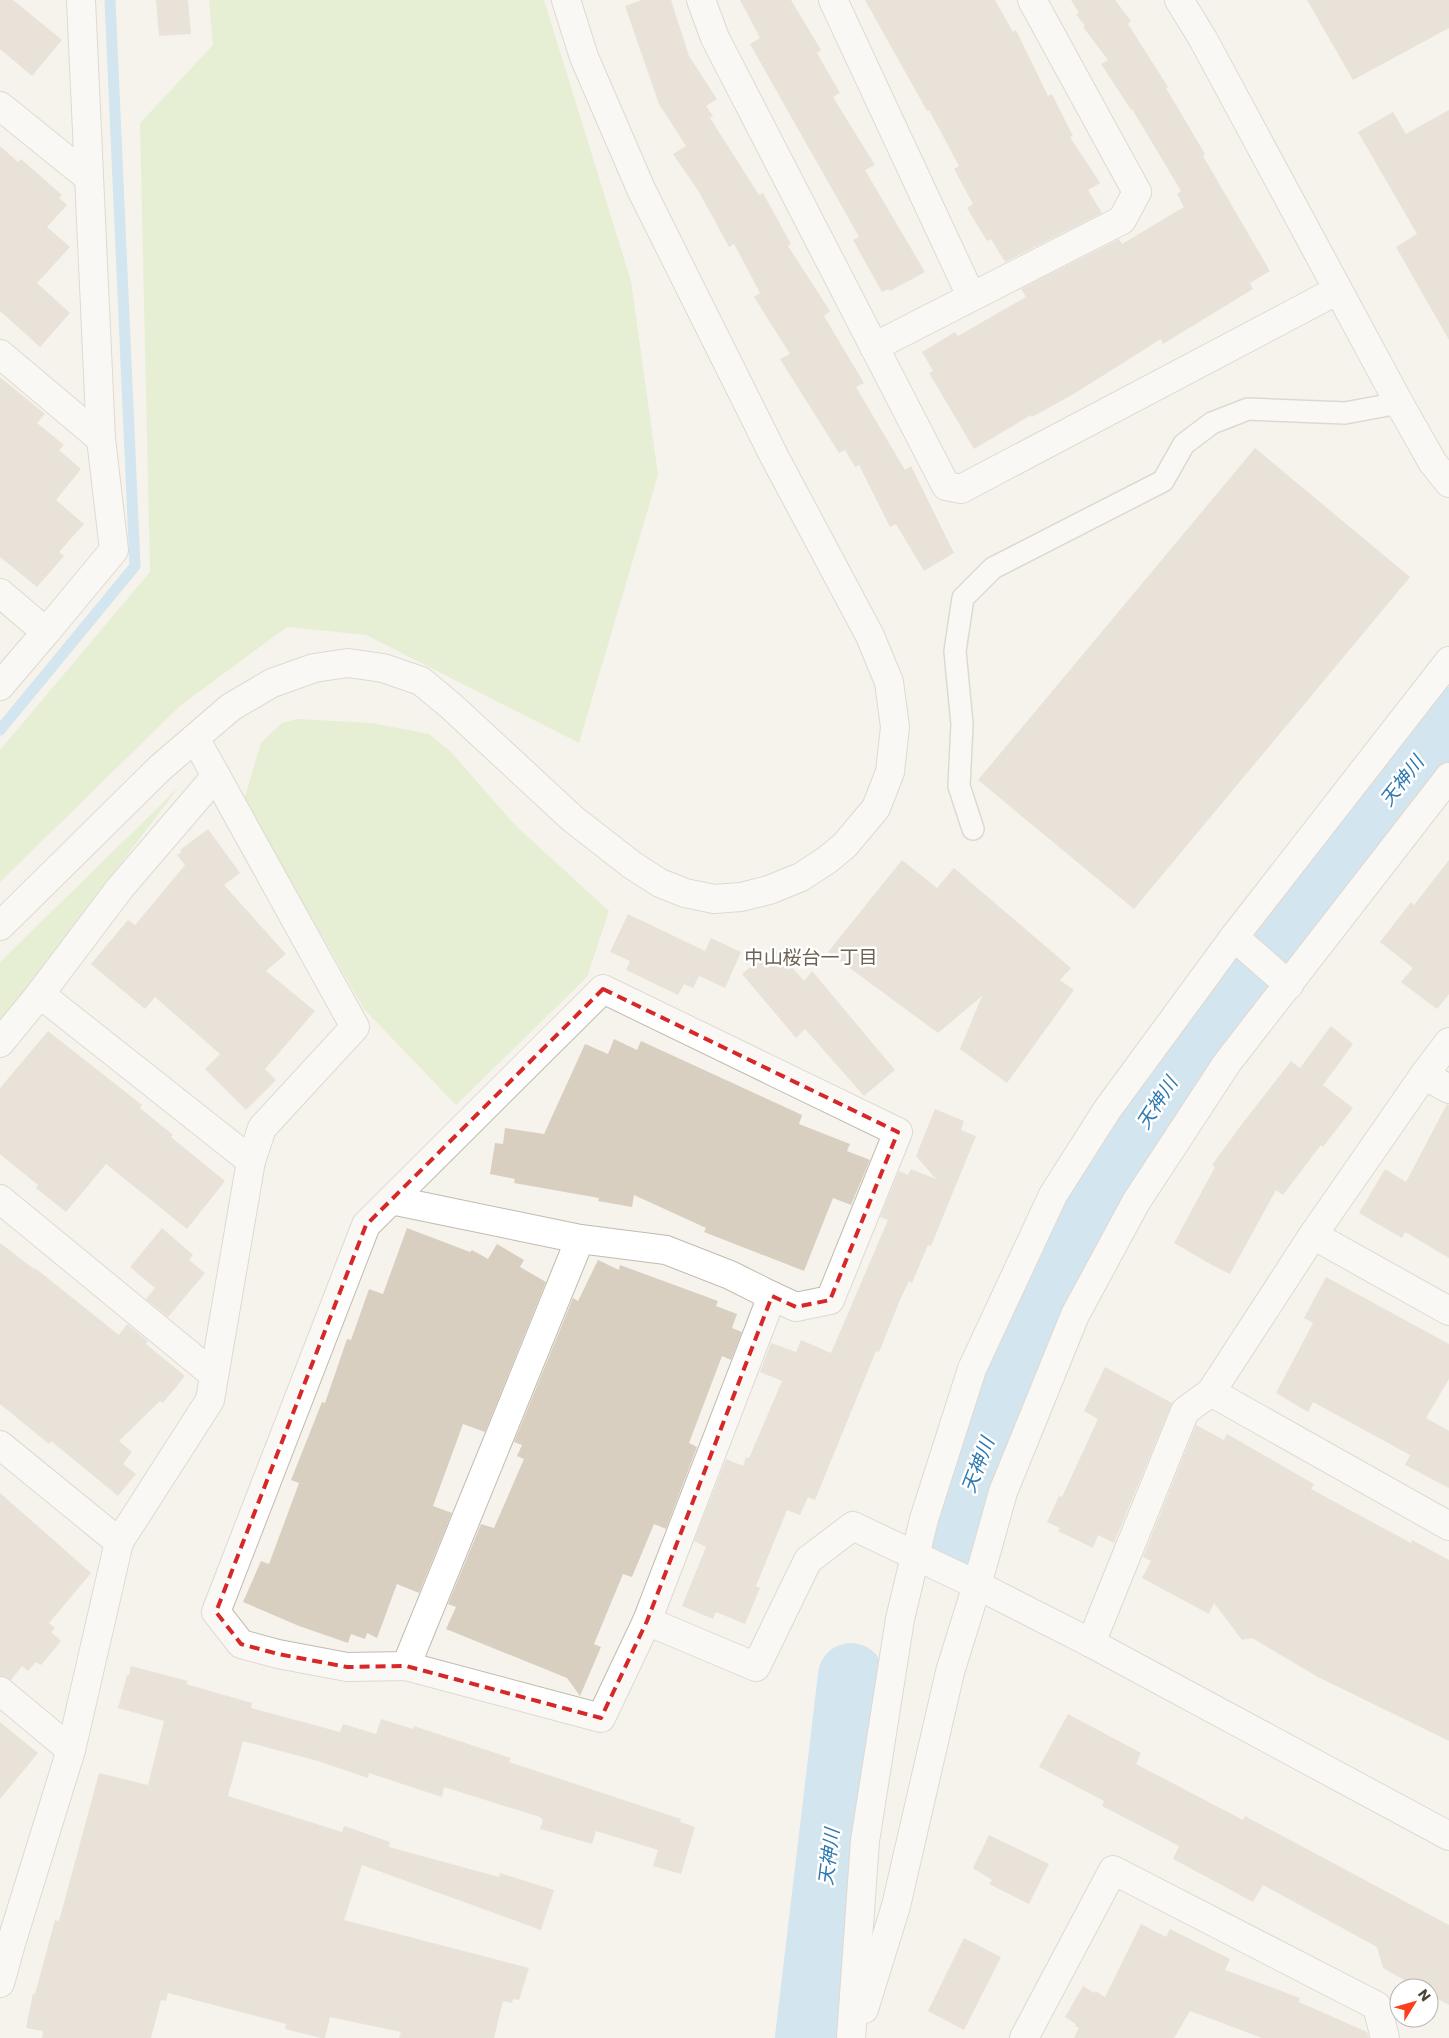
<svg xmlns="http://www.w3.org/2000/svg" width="1449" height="2038" viewBox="0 0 1449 2038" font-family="Poppins,'Noto Sans JP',sans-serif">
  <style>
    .green { fill: #d2eab5 }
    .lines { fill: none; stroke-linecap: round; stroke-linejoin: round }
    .stream { stroke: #a9d4f2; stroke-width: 11 }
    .river { stroke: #a9d4f2; stroke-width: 66 }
    .building { fill: #d8cfc1 }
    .service-casing { stroke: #c2bbae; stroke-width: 24 }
    .minor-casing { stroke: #c2bbae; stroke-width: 30 }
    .tertiary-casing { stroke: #c2bbae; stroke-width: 30 }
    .service { stroke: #fff; stroke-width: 21 }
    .minor { stroke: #fff; stroke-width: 28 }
    .tertiary { stroke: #fff; stroke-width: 28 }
    .marked { fill: none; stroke: #d62828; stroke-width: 4; stroke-dasharray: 10 6; stroke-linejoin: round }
    .labels { text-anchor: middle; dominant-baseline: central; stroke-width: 5; stroke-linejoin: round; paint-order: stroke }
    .water-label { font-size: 19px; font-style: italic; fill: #2e7ab2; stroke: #fff }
    .neighbourhood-label { font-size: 19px; fill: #6e6250; stroke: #fff }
  </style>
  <rect width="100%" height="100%" fill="#f6f3ec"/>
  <!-- green -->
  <g class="green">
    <polygon points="209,0 544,0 631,281 658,475 579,743 366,635 287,627 181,705 0,882 0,750 150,572 140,123 213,45"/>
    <polygon points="297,719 372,723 429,734 450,751 516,826 609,911 587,977 456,1105 364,1009 244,800 261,743 282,723"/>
    <polygon points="179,787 0,1022 0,962"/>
  </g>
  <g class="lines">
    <!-- stream -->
    <polyline class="stream" points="0,730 135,566 110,0"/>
    <!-- river -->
    <g class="river">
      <polyline points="952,1537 1038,1308 1147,1116 1214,1019 1449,720"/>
      <polyline points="808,2038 851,1676"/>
    </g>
  </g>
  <!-- building -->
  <g class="building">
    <polygon points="0,0 13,0 62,40 32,76 0,49"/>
    <polygon points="156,0 188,0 191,34 159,36"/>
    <polygon points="642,0 671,0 689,56 717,99 706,106 713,116 710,118 759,195 763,193 791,244 788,246 830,311 824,316 864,383 856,387 905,470 911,466 954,553 924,571 896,524 890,527 859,465 855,467 845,450 839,453 780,359 790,354 754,297 760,293 734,244 729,247 699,192 673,154 686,146 659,104 625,6"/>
    <polygon points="740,0 791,0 821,50 817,53 840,93 833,97 875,165 865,170 925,272 890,291 889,289 882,292 853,240 859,237 750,44 760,38"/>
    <polygon points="865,0 995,0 1013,32 1016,30 1048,96 1052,94 1073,136 1070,137 1100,183 1088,190 1102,213 1005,262 991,239 987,241 967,208 973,204 954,169 959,166 929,110 927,111"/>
    <polygon points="1071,0 1115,0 1131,21 1128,24 1168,87 1166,88 1205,154 1203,156 1270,271 1250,283 1253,289 1163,344 1161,339 1072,395 1032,417 1031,415 974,449 929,373 933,371 922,352 955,332 958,336 1026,297 1021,289 1119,239 1122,244 1184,207 1177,194 1181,191 1132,109 1131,110 1101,64 1108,60 1083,27 1085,26 1076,14 1079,13"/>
    <polygon points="1307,0 1449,0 1449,28 1353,80"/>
    <polygon points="1449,110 1449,340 1396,247 1417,234 1358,132 1393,112 1406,134"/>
    <polygon points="0,146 18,162 21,159 62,195 59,198 67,205 47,227 70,247 37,283 70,313 40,347 0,311"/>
    <polygon points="0,377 45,414 37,423 64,445 59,450 81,469 56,500 84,524 59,552 64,556 37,587 0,557"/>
    <polygon points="1255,448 1410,577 1134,909 978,780"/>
    <polygon points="208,829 240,873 224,885 286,954 266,971 315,1011 265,1069 276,1080 246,1110 205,1069 220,1054 155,997 145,1009 91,964 128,920 135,925 185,865 177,855 182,852 180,850"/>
    <polygon points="902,860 937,888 954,868 1071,968 1060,980 1074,990 1007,1083 960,1049 982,996 938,1033 828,952"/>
    <polygon points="1449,860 1449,994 1437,1009 1401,982 1413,968 1380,942 1411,902 1414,905"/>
    <polygon points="628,914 705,951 711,938 741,952 725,988 699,976 693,988 684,984 678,995 626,970 630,961 610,952"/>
    <polygon points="774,947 804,981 812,971 895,1070 864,1096 805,1029 796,1038 742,974"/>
    <polygon points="1331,1026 1353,1044 1323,1085 1353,1108 1323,1147 1321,1145 1283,1195 1276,1190 1230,1274 1212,1265 1174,1243 1215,1167 1212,1165 1242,1124 1291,1061 1300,1068"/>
    <polygon points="48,1031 142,1105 140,1108 173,1135 171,1137 225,1181 187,1229 106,1164 66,1212 36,1188 38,1185 0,1154 0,1088"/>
    <polygon points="614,1039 637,1050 641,1041 802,1115 799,1124 850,1144 847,1151 870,1160 851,1205 833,1198 804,1271 704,1232 706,1228 634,1195 632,1207 598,1201 599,1198 514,1183 515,1179 490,1174 495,1143 503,1144 505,1128 544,1134 585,1044 608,1054"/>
    <polygon points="1447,1104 1449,1105 1449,1258 1405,1232 1402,1238 1359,1213 1385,1169 1406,1182"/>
    <polygon points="935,1109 964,1121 961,1130 976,1136 931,1246 928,1245 912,1283 909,1281 900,1300 879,1352 876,1351 815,1500 808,1497 800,1515 787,1510 756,1586 760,1588 745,1624 716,1612 713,1619 682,1606 706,1547 694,1541 726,1459 743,1466 746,1457 749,1458 782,1381 760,1372 771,1343 796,1352 801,1340 831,1353 888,1220 880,1217 899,1171 908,1175 911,1169 936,1179 916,1156"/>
    <polygon points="162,1228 193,1255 189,1260 205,1273 168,1317 146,1299 155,1288 130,1267"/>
    <polygon points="407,1228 470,1252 472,1250 488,1259 497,1244 524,1260 520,1267 546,1282 485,1432 463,1424 433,1506 452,1513 419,1593 397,1584 377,1638 367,1633 365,1639 351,1634 348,1643 299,1626 243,1602 261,1561 269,1564 299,1483 291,1480 322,1402 325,1403 347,1339 351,1340 369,1289 383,1294"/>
    <polygon points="0,1243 34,1269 35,1268 119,1335 127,1324 148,1341 146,1344 185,1376 163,1403 160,1401 119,1441 132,1452 123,1464 136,1474 118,1496 51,1441 49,1444 0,1404"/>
    <polygon points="598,1260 619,1270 620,1265 718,1301 716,1306 737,1314 732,1328 742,1332 731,1360 722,1356 689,1443 697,1447 666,1529 654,1524 632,1577 623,1574 594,1644 601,1647 580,1696 567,1678 446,1629 456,1607 448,1604 481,1524 494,1528 524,1459 517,1456 522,1445 514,1442 573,1298 578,1301"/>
    <polygon points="1326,1277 1449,1344 1449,1379 1426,1418 1449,1431 1449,1488 1405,1465 1410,1455 1313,1402 1308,1412 1276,1393 1313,1323 1304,1318"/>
    <polygon points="1105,1367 1172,1403 1114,1543 1098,1535 1093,1548 1058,1531 1060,1528 1047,1522 1059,1496 1062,1497 1098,1419 1084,1411"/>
    <polygon points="1196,1425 1224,1440 1227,1434 1314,1484 1311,1489 1411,1543 1412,1540 1449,1560 1449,1741 1318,1677 1252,1638 1242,1640 1214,1603 1209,1614 1142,1578 1151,1561 1143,1557"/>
    <polygon points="0,1493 91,1573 49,1623 55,1628 51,1632 61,1641 41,1665 36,1662 28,1671 22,1666 11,1680 0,1676"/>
    <polygon points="131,1666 188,1681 186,1684 252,1703 251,1708 340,1732 343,1724 376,1734 381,1719 413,1729 414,1726 511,1758 509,1762 681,1819 680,1822 695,1827 681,1874 653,1866 658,1850 596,1831 592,1844 540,1829 543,1820 540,1817 444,1787 442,1797 369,1773 368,1778 318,1761 243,1741 228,1796 342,1832 344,1826 390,1842 389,1847 499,1877 500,1873 554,1890 541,1930 362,1865 344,1920 529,1968 519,2000 513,1999 512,2003 503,2001 494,2038 399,2038 401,2032 330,2017 325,2038 321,2038 285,2029 286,2024 168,1993 166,2001 161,2000 151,2038 42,2038 43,2031 26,2028 33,1993 35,1994 55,1920 59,1921 99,1773 148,1785 164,1721 118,1708 127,1675 129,1675"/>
    <polygon points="1068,1714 1141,1753 1136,1764 1243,1820 1245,1816 1449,1925 1449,2005 1429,1994 1429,1988 1418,1988 1383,1968 1377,1947 1263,1885 1253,1902 1173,1859 1179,1846 1102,1806 1104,1801 1039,1767"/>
    <polygon points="0,1722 38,1753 0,1799"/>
    <polygon points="989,1835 1049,1864 1029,1904 989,1884 992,1880 973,1868"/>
    <polygon points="1141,1924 1166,1937 1170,1929 1230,1959 1225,1970 1300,1998 1299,2002 1367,2032 1369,2038 1262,2038 1190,2011 1174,2038 1074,2038 1079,2028 1075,2026 1076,2024 1065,2017 1083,1986 1094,1993 1096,1991 1105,1997"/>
    <polygon points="964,1938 1001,1957 964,2030 928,2011"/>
  </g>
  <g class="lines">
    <!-- service casing -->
    <g class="service-casing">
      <polyline id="service" points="973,829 959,786 962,724 955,651 963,598 993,568 1163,481 1184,444 1212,423 1248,409 1345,413 1399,403"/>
    </g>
    <!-- minor casing -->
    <g class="minor-casing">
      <g id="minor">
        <polyline points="701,0 715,38 946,486 961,489 1338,290"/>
        <polyline points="833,0 971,296"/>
        <polyline points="0,106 88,177"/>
        <polyline points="874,347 1122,220 1137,192 1032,0"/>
        <polyline points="0,354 101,439"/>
        <polyline points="0,593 46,632 114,550 101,439 81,0"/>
        <polyline points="195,738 355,1027 262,1128 251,1161"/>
        <polyline points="1234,937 1289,985"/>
        <polygon points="603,989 898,1132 830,1300 796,1307 772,1296 647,1621 601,1718 406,1666 347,1667 278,1654 241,1644 216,1612 366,1225"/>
        <polyline points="0,1043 40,994 120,888 216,776"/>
        <polyline points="1424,1075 1449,1089"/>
        <polyline points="0,1199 214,1375"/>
        <polyline points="391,1200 580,1239"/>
        <polyline points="1313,1235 1449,1311"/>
        <polyline points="1211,1392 1449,1526"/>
        <polyline points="0,1445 119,1542"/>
        <polyline points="647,1621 756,1667 808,1560 853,1526 977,1585 1091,1643 1449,1836"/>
        <polyline points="1091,1643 1185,1411 1211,1392 1313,1235 1424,1075 1449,1042"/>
        <polyline points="406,1666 580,1239 666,1250 730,1275 772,1296"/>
        <polyline points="0,1691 71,1750"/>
        <polyline points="0,1983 12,1940 71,1750 119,1542 210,1400 251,1161 40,994"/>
        <polyline points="1024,2038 1113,1870 1377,2006 1385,2038"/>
      </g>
    </g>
    <!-- tertiary casing -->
    <g class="tertiary-casing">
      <g id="tertiary">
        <polyline points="1179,0 1203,39 1399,403 1433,463 1449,483"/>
        <polyline points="0,686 46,632"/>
        <polyline points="0,926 160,768 231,707 272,683 314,668 348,663 383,668 421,681 451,706 573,819 632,865 660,883 685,893 714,899 741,897 769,890 801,877 827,860 845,845 876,808 890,772 895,727 889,682 870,636 774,456 641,189 584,57 566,0"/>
        <polyline points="864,2009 896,1906 950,1672 977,1585 1003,1492 1075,1315 1136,1202 1227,1063 1449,777"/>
        <polyline points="851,2038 865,1841 900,1619 924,1519 972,1369 1053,1195 1107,1110 1234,937 1449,661"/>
      </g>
    </g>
    <!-- service -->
    <use href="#service" class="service"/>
    <!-- minor -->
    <use href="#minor" class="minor"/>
    <!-- tertiary -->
    <use href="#tertiary" class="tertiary"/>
  </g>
  <!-- marked area -->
  <path d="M0 0H1449V2038H0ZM603,989l295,143 -68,168 -34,7 -24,-11 -125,325 -46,97 -195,-52 -59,1 -69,-13 -37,-10 -25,-32 150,-387z" fill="#f6f3ec" fill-opacity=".55" fill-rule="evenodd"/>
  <path class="marked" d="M603,989l295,143 -68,168 -34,7 -24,-11 -125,325 -46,97 -195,-52 -59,1 -69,-13 -37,-10 -25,-32 150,-387z"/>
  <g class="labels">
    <!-- water labels -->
    <g class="water-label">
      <text transform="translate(1402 781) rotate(-52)">天神川</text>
      <text transform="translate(1157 1103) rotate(-57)">天神川</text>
      <text transform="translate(978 1465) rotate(-69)">天神川</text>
      <text transform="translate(829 1857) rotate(-83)">天神川</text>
    </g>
    <!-- neighbourhood labels -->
    <g class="neighbourhood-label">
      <text x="811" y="957">中山桜台一丁目</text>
    </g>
  </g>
  <!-- north arrow -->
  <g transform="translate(1414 2003) rotate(53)"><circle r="24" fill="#ffffff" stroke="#b7b4b0"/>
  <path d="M0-4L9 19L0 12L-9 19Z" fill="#fc3f1d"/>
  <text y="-8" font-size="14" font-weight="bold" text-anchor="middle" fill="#4b4439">N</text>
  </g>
</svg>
